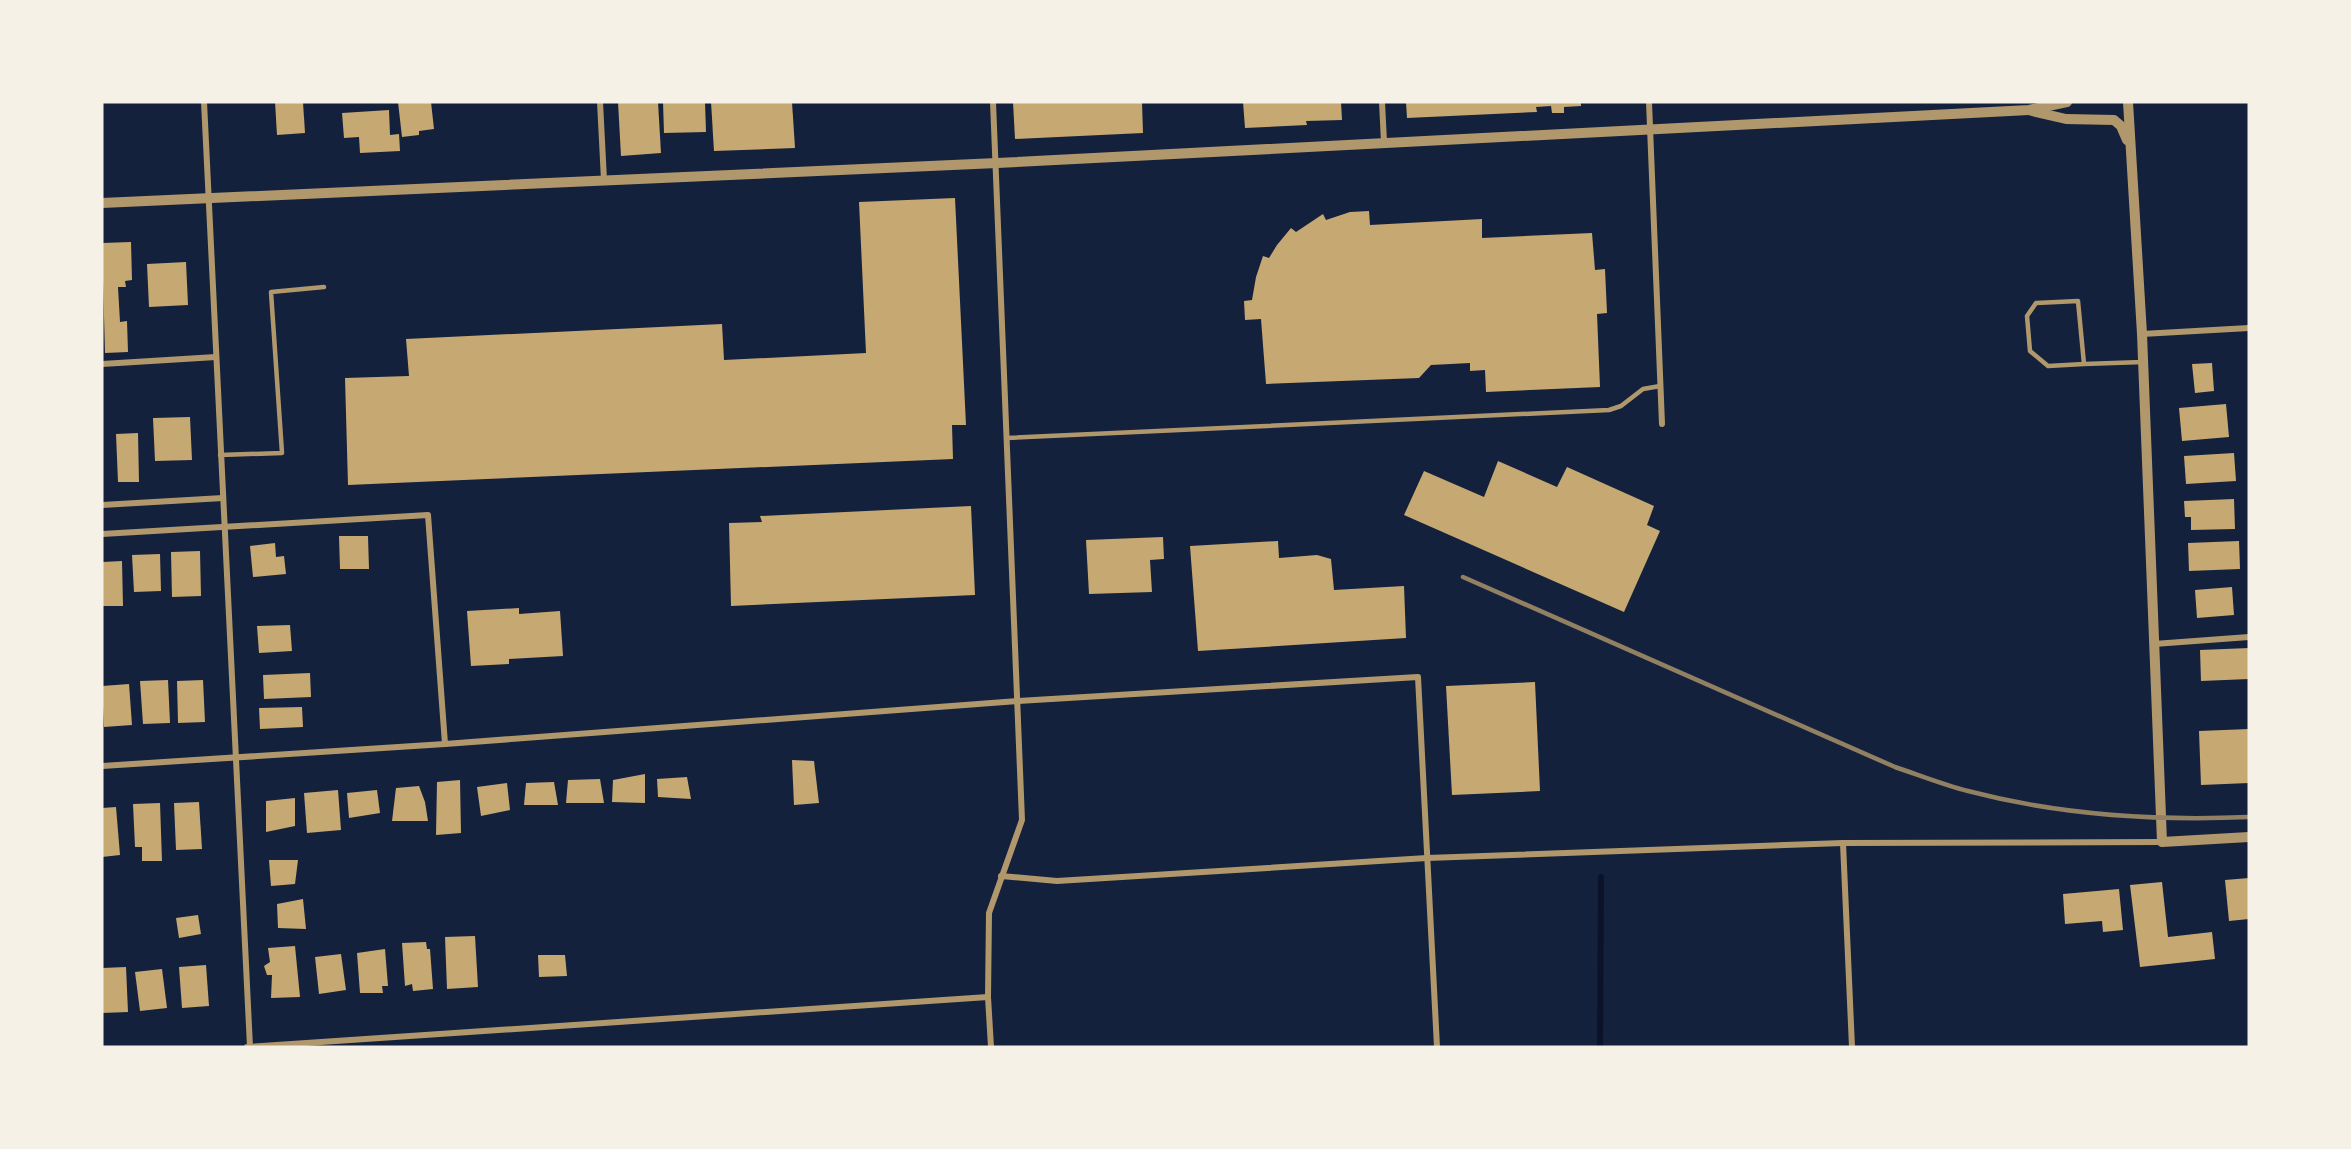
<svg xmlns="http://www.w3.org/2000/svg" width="2351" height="1149" viewBox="0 0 2351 1149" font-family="'IBM Plex Sans',sans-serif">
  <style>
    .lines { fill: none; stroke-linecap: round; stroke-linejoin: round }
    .stream { stroke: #0b132b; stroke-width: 6 }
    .building { fill: #c6a872 }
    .service { stroke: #b1986c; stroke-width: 4.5 }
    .minor { stroke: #b1986c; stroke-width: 6 }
    .tertiary { stroke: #b1986c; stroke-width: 10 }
    .rail { stroke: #918062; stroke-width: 4.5 }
  </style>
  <rect width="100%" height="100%" fill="#14213d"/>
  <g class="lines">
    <!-- stream -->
    <polyline class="stream" points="1600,1047 1601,877"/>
  </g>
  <!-- building -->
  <g class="building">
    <polygon points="275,102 303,102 305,133 277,135"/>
    <polygon points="398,102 431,102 434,129 419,131 419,135 402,137"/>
    <polygon points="618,102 658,102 661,153 621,156"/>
    <polygon points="663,102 705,102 706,132 664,133"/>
    <polygon points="711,102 792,102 795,148 714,151"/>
    <polygon points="1013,102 1142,102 1143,133 1015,139"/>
    <polygon points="1243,102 1341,102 1342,120 1306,121 1307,125 1245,128"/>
    <polygon points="1406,102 1581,102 1581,106 1564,107 1564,113 1552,113 1551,106 1536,107 1537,112 1407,118"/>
    <polygon points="389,110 390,135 399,134 400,151 360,153 359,137 344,138 342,113"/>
    <polygon points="955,198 966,425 952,425 953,459 348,485 345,378 409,376 406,339 722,324 724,360 866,353 859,202"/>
    <polygon points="1369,211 1370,225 1482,219 1482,238 1592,233 1595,270 1605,269 1607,313 1597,314 1600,387 1486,392 1485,370 1470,371 1470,363 1431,365 1419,378 1266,384 1261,319 1245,320 1244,301 1252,300 1256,277 1263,256 1269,258 1277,245 1291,228 1296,232 1323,214 1326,220 1350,212"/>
    <polygon points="131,242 132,280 125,281 126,287 118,287 120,322 127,321 128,352 105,353 102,243"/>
    <polygon points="186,262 188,305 149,307 147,264"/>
    <polygon points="2212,363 2214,391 2195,393 2192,364"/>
    <polygon points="2226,404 2229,437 2182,441 2179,408"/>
    <polygon points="190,417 192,460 155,461 153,418"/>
    <polygon points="138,433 139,482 118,482 116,434"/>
    <polygon points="2234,453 2236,481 2186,484 2184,456"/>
    <polygon points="1498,461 1557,487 1567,467 1654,506 1647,525 1660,531 1624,612 1404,515 1424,471 1484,497"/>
    <polygon points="2234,499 2235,529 2191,530 2191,517 2185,517 2184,501"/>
    <polygon points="971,506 975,595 731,606 729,523 762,522 760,516"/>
    <polygon points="339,536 368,536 369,569 340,569"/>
    <polygon points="1163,537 1164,559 1150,560 1152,592 1089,594 1086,540"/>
    <polygon points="1278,541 1279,558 1317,555 1331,559 1334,590 1404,586 1406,638 1198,651 1190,546"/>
    <polygon points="2239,541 2240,569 2189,571 2188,543"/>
    <polygon points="275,543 276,557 284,556 286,574 253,577 250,546"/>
    <polygon points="200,551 201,596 172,597 171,552"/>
    <polygon points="160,554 161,591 134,592 132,555"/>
    <polygon points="122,561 123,606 102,606 102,562"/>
    <polygon points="2232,587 2234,615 2197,618 2195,590"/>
    <polygon points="519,608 519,614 560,611 563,656 509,659 509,664 471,666 467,611"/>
    <polygon points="290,625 292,651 259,653 257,626"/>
    <polygon points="2249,648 2249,679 2201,681 2200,650"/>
    <polygon points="310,673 311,697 264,699 263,675"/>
    <polygon points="168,680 170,723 143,724 140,681"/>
    <polygon points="203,680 205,722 178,723 177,681"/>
    <polygon points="1535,682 1540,791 1452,795 1446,686"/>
    <polygon points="129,684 132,725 104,727 102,686"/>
    <polygon points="302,707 303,727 260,729 259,708"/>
    <polygon points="2249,729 2249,783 2201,785 2199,731"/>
    <polygon points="792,760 814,761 819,803 794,805"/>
    <polygon points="645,774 645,803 612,802 613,780"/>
    <polygon points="687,777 691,799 658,797 657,779"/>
    <polygon points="600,779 604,803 566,803 568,780"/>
    <polygon points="460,780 461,833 436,835 437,782"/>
    <polygon points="554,782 558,805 524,805 526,783"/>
    <polygon points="507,783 510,810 481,816 477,787"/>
    <polygon points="419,786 425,802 428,821 392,821 396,788"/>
    <polygon points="338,790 341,830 307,833 304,793"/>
    <polygon points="377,790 380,813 349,818 347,793"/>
    <polygon points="295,798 295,826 266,832 266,801"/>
    <polygon points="199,802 202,849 176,850 174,803"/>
    <polygon points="160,803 162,861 142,861 142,847 135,847 133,804"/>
    <polygon points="116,807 120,855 102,857 102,808"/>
    <polygon points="269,860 298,860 295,884 271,886"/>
    <polygon points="2249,878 2249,919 2229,921 2225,880"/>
    <polygon points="2162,882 2168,937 2212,932 2215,959 2140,967 2130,885"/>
    <polygon points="2119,889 2123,930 2103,932 2102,921 2065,924 2063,894"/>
    <polygon points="303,899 306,929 278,928 277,904"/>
    <polygon points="198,915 201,934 179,938 176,918"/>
    <polygon points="475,936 478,987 447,989 445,937"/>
    <polygon points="426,942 427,949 430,949 433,989 413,991 412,984 405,986 402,943"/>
    <polygon points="295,946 300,997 271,998 272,975 267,975 264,966 270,962 268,948"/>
    <polygon points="385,949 388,986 382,986 383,993 360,993 357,953"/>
    <polygon points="341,954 346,990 319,994 315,957"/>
    <polygon points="538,955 565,955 567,976 539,977"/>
    <polygon points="206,965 209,1006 182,1008 179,967"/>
    <polygon points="126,967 128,1012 102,1013 102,968"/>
    <polygon points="162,969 167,1008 140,1011 135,972"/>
  </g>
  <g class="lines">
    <!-- service -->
    <g class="service">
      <polyline points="2084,364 2048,366 2030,351 2027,316 2036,303 2078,301 2084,364 2143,362"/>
      <polyline points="1007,438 1609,410 1621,406 1643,389 1660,386"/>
      <polyline points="220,455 282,453 271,292 324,287"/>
    </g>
    <!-- minor -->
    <g class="minor">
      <polyline points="204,102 250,1047"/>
      <polyline points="600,102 604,180"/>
      <polyline points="1382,102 1384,142"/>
      <polyline points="1649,102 1662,424"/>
      <polyline points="2142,334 2249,328"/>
      <polyline points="102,364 216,357"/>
      <polyline points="102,505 223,498"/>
      <polyline points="102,534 428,515 445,744"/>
      <polyline points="2154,644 2249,637"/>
      <polyline points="102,766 445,744 1018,701 1418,677 1437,1047"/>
      <polyline points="1843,843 1852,1047"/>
      <polyline points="1001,876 1057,881 1427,858 1843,843 2162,842"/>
      <polyline points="247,1047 988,997"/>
      <polyline points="991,1047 988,997 989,913 1022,820 993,102"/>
    </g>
    <!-- tertiary -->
    <g class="tertiary">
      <polyline points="2128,102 2142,334 2162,842 2249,837"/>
      <polyline points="2032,111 2066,119 2114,120 2121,126 2127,140"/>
      <polyline points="102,203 997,163 2029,110 2067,102"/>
    </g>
    <!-- rail -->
    <path class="rail" d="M1463,577l432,190c24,8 49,18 73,24 91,24 188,30 281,26"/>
  </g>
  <!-- border -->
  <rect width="2351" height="1149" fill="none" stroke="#f6f1e7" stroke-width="207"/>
</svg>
